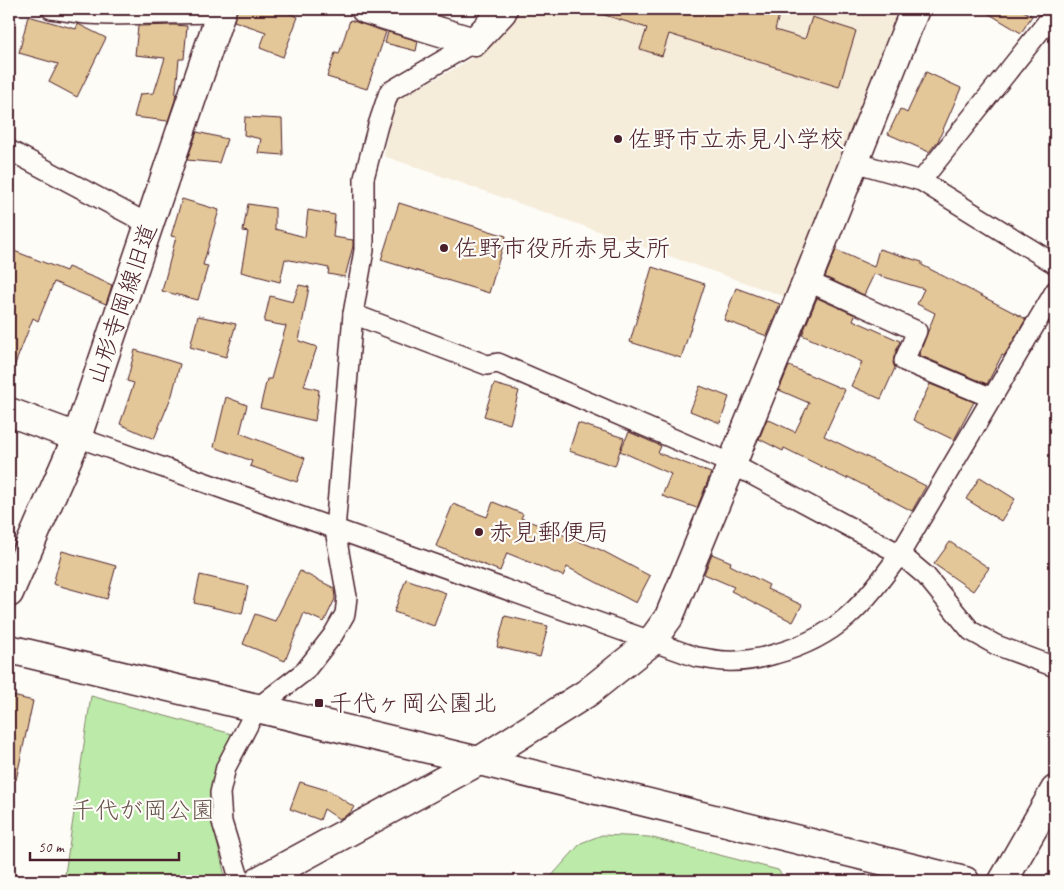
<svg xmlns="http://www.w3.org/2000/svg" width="1064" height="890" viewBox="0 0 1064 890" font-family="Caveat,'Klee One',sans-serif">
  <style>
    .built { fill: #f6ecda }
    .green { fill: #bceba9; stroke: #83856a }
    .building { fill: #e4c798; stroke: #4a1f2b }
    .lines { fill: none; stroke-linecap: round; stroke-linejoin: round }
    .street-casing { stroke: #4a1f2b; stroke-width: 22 }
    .secondary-casing { stroke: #4a1f2b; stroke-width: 31 }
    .street { stroke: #fdfcf7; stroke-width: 19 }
    .secondary { stroke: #fdfcf7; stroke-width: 28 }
    .poi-dot { fill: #4a1f2b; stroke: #fdfcf7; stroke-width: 2 }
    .labels { text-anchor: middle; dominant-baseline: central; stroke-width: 4.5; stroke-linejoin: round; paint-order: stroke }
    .poi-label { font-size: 24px; fill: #4a1f2b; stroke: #fdfcf7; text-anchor: start }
    .street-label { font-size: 24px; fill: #4a1f2b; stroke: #fdfcf7 }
    .park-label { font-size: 24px; fill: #66524a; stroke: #fdfcf7 }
  </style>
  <rect width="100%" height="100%" fill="#fdfcf7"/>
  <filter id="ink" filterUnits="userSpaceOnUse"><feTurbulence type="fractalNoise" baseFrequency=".02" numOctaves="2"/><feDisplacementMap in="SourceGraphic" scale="10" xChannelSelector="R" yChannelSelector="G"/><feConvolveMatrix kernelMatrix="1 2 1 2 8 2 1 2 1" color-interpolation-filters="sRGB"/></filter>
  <g filter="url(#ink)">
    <!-- built -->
    <polygon class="built" points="512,9 902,9 786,297 384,156 389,122 397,99 456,68 491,45 508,21"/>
    <!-- green -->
    <g class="green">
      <polygon points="91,696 232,734 213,779 212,820 226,881 64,881"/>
      <polygon points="602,835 649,837 778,870 787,881 547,881 581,843"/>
    </g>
    <!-- building -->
    <g class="building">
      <polygon points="237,9 278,9 298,17 283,57 260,48 266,32 234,21"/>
      <polygon points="599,9 757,9 779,15 775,30 805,39 812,17 856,31 839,87 669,34 662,56 640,49 647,28 598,13"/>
      <polygon points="981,9 1020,9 1032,16 1021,33"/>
      <polygon points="28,16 76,29 78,24 106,38 77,97 49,82 58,64 19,53"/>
      <polygon points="350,20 386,32 367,89 327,77 335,53 339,54"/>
      <polygon points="174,25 187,26 184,59 179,59 175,100 168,121 134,117 140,94 154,93 165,58 135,55 138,26"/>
      <polygon points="388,32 418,41 416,51 385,43"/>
      <polygon points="926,72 961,88 938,141 929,152 888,134 900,109 907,113"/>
      <polygon points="245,117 282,119 283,155 258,153 261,139 244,135"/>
      <polygon points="197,132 227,139 219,163 187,160"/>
      <polygon points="182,199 219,210 203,265 208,266 198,300 162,291 176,237 171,236"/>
      <polygon points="399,203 506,236 489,293 381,260"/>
      <polygon points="248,204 275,208 275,229 305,237 308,210 335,215 333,237 353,240 353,246 345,277 328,274 329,268 285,259 280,282 241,272 248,232 243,231"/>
      <polygon points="9,249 66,271 68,267 112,285 106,304 54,282 38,321 33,318 10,377"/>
      <polygon points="879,249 922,262 922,265 1026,319 1004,356 1002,355 987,384 919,355 935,313 917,304 924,289 874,274 864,295 825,277 836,250 874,267"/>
      <polygon points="652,267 705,284 681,358 630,342"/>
      <polygon points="299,285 309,287 299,341 317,347 304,386 319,390 315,421 260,408 267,379 271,379 286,326 264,322 270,296 293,302"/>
      <polygon points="736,288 780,304 767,336 724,320"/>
      <polygon points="817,298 855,315 853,320 900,341 894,357 893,363 895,368 881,399 851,386 862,362 802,335"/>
      <polygon points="198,316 236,324 226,357 190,347"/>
      <polygon points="135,350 180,364 172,395 154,439 120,424 134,383 127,381"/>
      <polygon points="789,366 845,390 824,436 926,486 912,511 848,477 847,479 784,448 783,451 759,439 767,419 795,432 809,403 779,390"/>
      <polygon points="494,384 519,391 510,424 484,416"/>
      <polygon points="930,384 974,402 954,440 913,420"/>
      <polygon points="700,386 729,397 720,423 690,411"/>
      <polygon points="226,397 247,405 240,433 305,458 297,482 250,466 252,461 214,447"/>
      <polygon points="578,423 624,438 615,466 569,451"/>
      <polygon points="629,432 661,446 658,453 711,473 697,508 662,496 671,474 620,451"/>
      <polygon points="980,477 1015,499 1001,521 966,499"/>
      <polygon points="493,502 523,514 521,518 601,550 650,576 636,603 567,567 563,576 507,553 500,571 436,546 453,504 487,517"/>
      <polygon points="950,542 989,568 973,591 934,564"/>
      <polygon points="62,551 116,566 107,599 53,584"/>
      <polygon points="712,554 731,562 730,565 769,585 767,589 802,605 793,622 731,591 734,587 704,574"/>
      <polygon points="300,571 334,588 335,599 324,622 304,613 285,661 243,644 255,614 275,621"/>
      <polygon points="200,575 248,586 242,614 194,603"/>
      <polygon points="406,579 446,593 434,626 394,612"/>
      <polygon points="505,616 548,626 540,657 497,647"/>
      <polygon points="13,696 33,701 16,780 9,779 9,713"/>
      <polygon points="300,782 330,791 354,807 350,813 339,819 324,809 320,820 290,809"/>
    </g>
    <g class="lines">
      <!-- street casing -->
      <g class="street-casing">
        <g id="street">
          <polyline points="51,9 86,14 109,15 220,13"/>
          <polyline points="9,150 148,224"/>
          <polyline points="854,162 921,181 1055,264"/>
          <polyline points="921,181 1055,12"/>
          <polyline points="807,281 917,331 904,361 992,398"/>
          <polyline points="353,314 487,365 498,363 732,464 900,554 926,576 971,631 996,645 1055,667"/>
          <path d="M77,437l619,220c10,1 20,4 30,4 17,1 33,-2 49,-7 63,-17 88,-49 125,-100l155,-263"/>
          <polyline points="240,881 222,822 220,793 226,767 257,708 305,671 333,635 345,614 347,597 335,530 353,314 364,250 364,178 378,125 389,92 474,42"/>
        </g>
      </g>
      <!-- secondary casing -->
      <g class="secondary-casing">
        <g id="secondary">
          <polyline points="365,9 474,42 502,12 503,9"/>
          <polyline points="9,412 77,437"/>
          <polyline points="9,593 77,437 222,9"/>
          <polyline points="9,649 479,761 965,881"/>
          <polyline points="258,881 479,761 587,693 651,642 669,617 807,281 915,9"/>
          <polyline points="1003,881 1055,790"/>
        </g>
      </g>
      <!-- street -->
      <use href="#street" class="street"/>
      <!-- secondary -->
      <use href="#secondary" class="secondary"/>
    </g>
  </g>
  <!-- markers -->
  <g class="poi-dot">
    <circle cx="618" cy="139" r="5"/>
    <circle cx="444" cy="248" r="5"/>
    <circle cx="479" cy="532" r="5"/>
    <rect x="314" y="698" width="10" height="10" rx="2.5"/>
  </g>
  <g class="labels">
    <!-- poi labels -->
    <g class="poi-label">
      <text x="628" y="139">佐野市立赤見小学校</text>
      <text x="454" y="248">佐野市役所赤見支所</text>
      <text x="489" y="532">赤見郵便局</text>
      <text x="329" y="703">千代ヶ岡公園北</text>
    </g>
    <!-- street labels -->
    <g class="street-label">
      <text transform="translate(122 304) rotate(-71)">山形寺岡線旧道</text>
    </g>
    <!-- park labels -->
    <g class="park-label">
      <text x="143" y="810">千代が岡公園</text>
    </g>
  </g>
  <!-- margin -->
  <rect width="1064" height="890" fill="none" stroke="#fdfcf7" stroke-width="30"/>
  <rect x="15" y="15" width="1034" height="860" fill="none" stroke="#4a1f2b" stroke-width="2" filter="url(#ink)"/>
  <!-- scale -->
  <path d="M30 852v8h149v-8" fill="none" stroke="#4a1f2b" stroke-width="2.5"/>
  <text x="38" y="852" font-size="15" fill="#4a1f2b" stroke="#fdfcf7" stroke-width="4" paint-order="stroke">50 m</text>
</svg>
